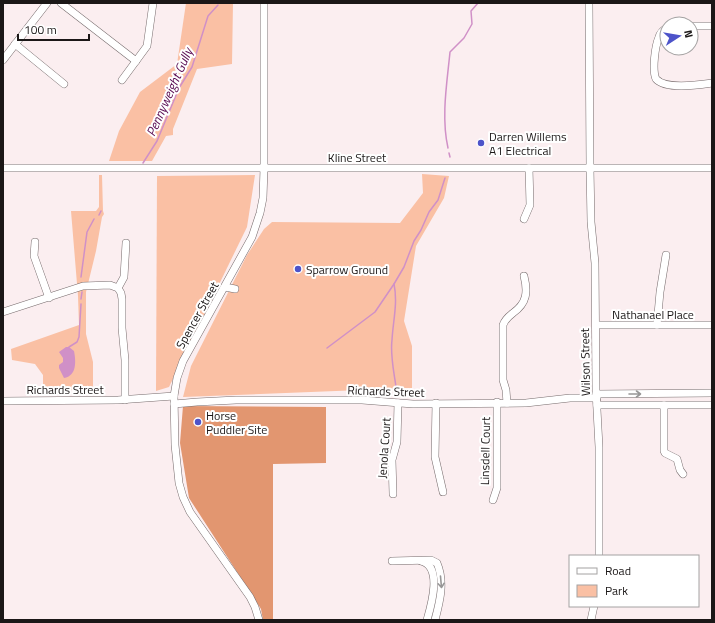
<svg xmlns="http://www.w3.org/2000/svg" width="715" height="623" viewBox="0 0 715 623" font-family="'Titillium Web',sans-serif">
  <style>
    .green { fill: #fac0a4 }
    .forest { fill: #e29670 }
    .water { fill: #d090c7 }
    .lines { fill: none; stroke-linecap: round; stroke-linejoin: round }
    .stream { stroke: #d090c7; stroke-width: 1.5 }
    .minor-casing { stroke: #766b6c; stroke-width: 8 }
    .minor { stroke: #fff; stroke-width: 7 }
    .oneway { stroke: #989797 }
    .poi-dot { fill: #4d53c9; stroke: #fff; stroke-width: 1.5 }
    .labels { text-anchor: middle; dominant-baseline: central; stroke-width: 4; stroke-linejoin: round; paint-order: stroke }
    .poi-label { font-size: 12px; fill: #1b1717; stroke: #fff; text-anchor: start }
    .street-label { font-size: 12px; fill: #1b1717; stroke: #fff }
    .water-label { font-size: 13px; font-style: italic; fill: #590b52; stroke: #fff }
  </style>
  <rect width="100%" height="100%" fill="#fbeef0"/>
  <!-- green -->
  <g class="green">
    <polygon points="186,3 233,3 232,64 197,69 173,129 173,135 166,136 152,161 109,161 119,131 140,92 177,64"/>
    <polygon points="422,174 449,176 444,198 416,246 404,321 412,346 412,388 183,397 191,366 247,255 264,229 272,222 400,223 423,193"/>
    <polygon points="99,175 102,175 103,211 104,214 102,217 96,251 86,292 86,334 93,362 93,390 43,390 43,375 35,364 12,360 11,349 79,325 78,296 71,211 96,211 99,207"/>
    <polygon points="255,175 247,227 169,387 156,391 157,176"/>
  </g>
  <!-- forest -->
  <polygon class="forest" points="183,406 326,407 326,463 273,464 273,620 263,620 261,609 189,498 180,443"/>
  <!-- water -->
  <path class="water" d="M66,347h3l5,4c2,10 3,25 -10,27l-5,-10v-3l4,-3v-4l-4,-6z"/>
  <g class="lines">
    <!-- stream -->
    <g class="stream">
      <path d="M448,148c-7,-31 -1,-65 2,-96l14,-14 8,-14 -1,-13 7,-8"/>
      <polyline points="449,153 450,157"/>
      <polyline points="143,163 157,141 179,88 192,67 208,16 218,5"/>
      <polyline points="99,215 101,211"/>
      <polyline points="81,277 87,232 94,219"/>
      <polyline points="81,299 82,292"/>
      <polyline points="69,347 77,342 79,337 81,304"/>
      <polyline points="327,348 375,312 394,284"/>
      <path d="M407,394l-11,-7c-2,-15 -6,-32 -4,-47 1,-19 6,-37 2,-56l10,-17 10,-26 7,-11 8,-18 9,-12 7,-22"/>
    </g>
    <!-- minor casing -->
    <g class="minor-casing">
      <g id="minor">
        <polyline points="61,3 136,61 147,46 153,3"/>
        <polyline points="589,3 590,168"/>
        <polyline points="691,26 712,26"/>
        <path d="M667,28c-4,2 -7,5 -8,9 -4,9 -7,33 -3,42 10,11 42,6 56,4"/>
        <polyline points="15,44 64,84"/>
        <polyline points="3,60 47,3"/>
        <polyline points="122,80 136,61"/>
        <polyline points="3,168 712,168"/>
        <polyline points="590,168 591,222 595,263 596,391 599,447 599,556"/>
        <polyline points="524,219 530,205 529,168"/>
        <polyline points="35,242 34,256 49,298"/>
        <polyline points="225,287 235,289"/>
        <polyline points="118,288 124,277 126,243"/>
        <polyline points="3,312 83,286 110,285 118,288 121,293 122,299 122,328 125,360 125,400"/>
        <polyline points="596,325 711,325"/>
        <polyline points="657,325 660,292 666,255"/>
        <polyline points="596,394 712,393"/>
        <polyline points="3,401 118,400 174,396"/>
        <polyline points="436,403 435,457 443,492"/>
        <path d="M507,403l-1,-13 -3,-10v-55c2,-6 6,-9 10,-12 14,-10 15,-21 11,-37"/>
        <polyline points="174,404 197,402 236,400 362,400 413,404 526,403 570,398 597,398"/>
        <polyline points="597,405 712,405"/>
        <polyline points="664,405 664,451 665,453 677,459 680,470 683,474"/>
        <polyline points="393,494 392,460 397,442 398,403"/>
        <polyline points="493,500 497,488 497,402"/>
        <path d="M392,561l39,-1 6,3c8,19 3,38 -2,57"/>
        <path d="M421,561c22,5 10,45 6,59"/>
        <polyline points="259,620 255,607 250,597 190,512 183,497 179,483 175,445 174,396 177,378 183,361 252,237 260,213 263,198 264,168 264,3"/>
        <polyline points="591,620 594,606"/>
      </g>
    </g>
    <!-- minor -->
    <use href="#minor" class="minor"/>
  </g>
  <!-- one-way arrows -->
  <defs><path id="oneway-shaft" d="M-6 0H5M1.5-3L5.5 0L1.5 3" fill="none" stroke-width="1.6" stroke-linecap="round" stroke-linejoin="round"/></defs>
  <g class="oneway">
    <use href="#oneway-shaft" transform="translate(635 394)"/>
    <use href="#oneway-shaft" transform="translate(441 582) rotate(85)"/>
  </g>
  <!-- markers -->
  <g class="poi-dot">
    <circle cx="481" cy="143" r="4"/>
    <circle cx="298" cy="269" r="4"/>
    <circle cx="198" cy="422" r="4"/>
  </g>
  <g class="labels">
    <!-- poi labels -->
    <g class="poi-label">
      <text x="489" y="136">Darren Willems<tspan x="489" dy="14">A1 Electrical</tspan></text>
      <text x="306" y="269">Sparrow Ground</text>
      <text x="206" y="415">Horse<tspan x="206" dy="14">Puddler Site</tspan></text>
    </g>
    <!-- street labels -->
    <g class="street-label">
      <text x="357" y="157">Kline Street</text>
      <text x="653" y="314">Nathanael Place</text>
      <text transform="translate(197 315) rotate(-61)">Spencer Street</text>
      <text transform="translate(585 362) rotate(-91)">Wilson Street</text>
      <text x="65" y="389">Richards Street</text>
      <text transform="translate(386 391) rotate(2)">Richards Street</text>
      <text transform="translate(384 448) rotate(-86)">Jenola Court</text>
      <text transform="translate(485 451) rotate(-89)">Linsdell Court</text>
    </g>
    <!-- water labels -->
    <g class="water-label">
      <text transform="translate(169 92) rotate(-66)">Pennyweight Gully</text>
    </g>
  </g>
  <!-- border -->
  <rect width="715" height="623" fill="none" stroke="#1b1717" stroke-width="8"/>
  <!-- legend -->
  <rect x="569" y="555" width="130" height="52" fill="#ffffff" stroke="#a4a2a2"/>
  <rect x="577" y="568" width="20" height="6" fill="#ffffff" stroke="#a4a2a2"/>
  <text x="605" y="575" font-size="12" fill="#1b1717">Road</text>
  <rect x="577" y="585" width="20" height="12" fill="#fac0a4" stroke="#a4a2a2"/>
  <text x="605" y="595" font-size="12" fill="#1b1717">Park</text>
  <!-- north arrow -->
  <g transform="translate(679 36) rotate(78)"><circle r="19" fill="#ffffff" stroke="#a4a2a2"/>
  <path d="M0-3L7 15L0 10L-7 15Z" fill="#4d53c9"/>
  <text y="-6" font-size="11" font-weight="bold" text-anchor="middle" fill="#1b1717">N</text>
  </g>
  <!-- scale -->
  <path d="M18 34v6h71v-6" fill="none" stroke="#1b1717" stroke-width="2"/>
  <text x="24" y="34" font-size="12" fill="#1b1717" stroke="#ffffff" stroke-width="3" paint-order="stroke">100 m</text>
</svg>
